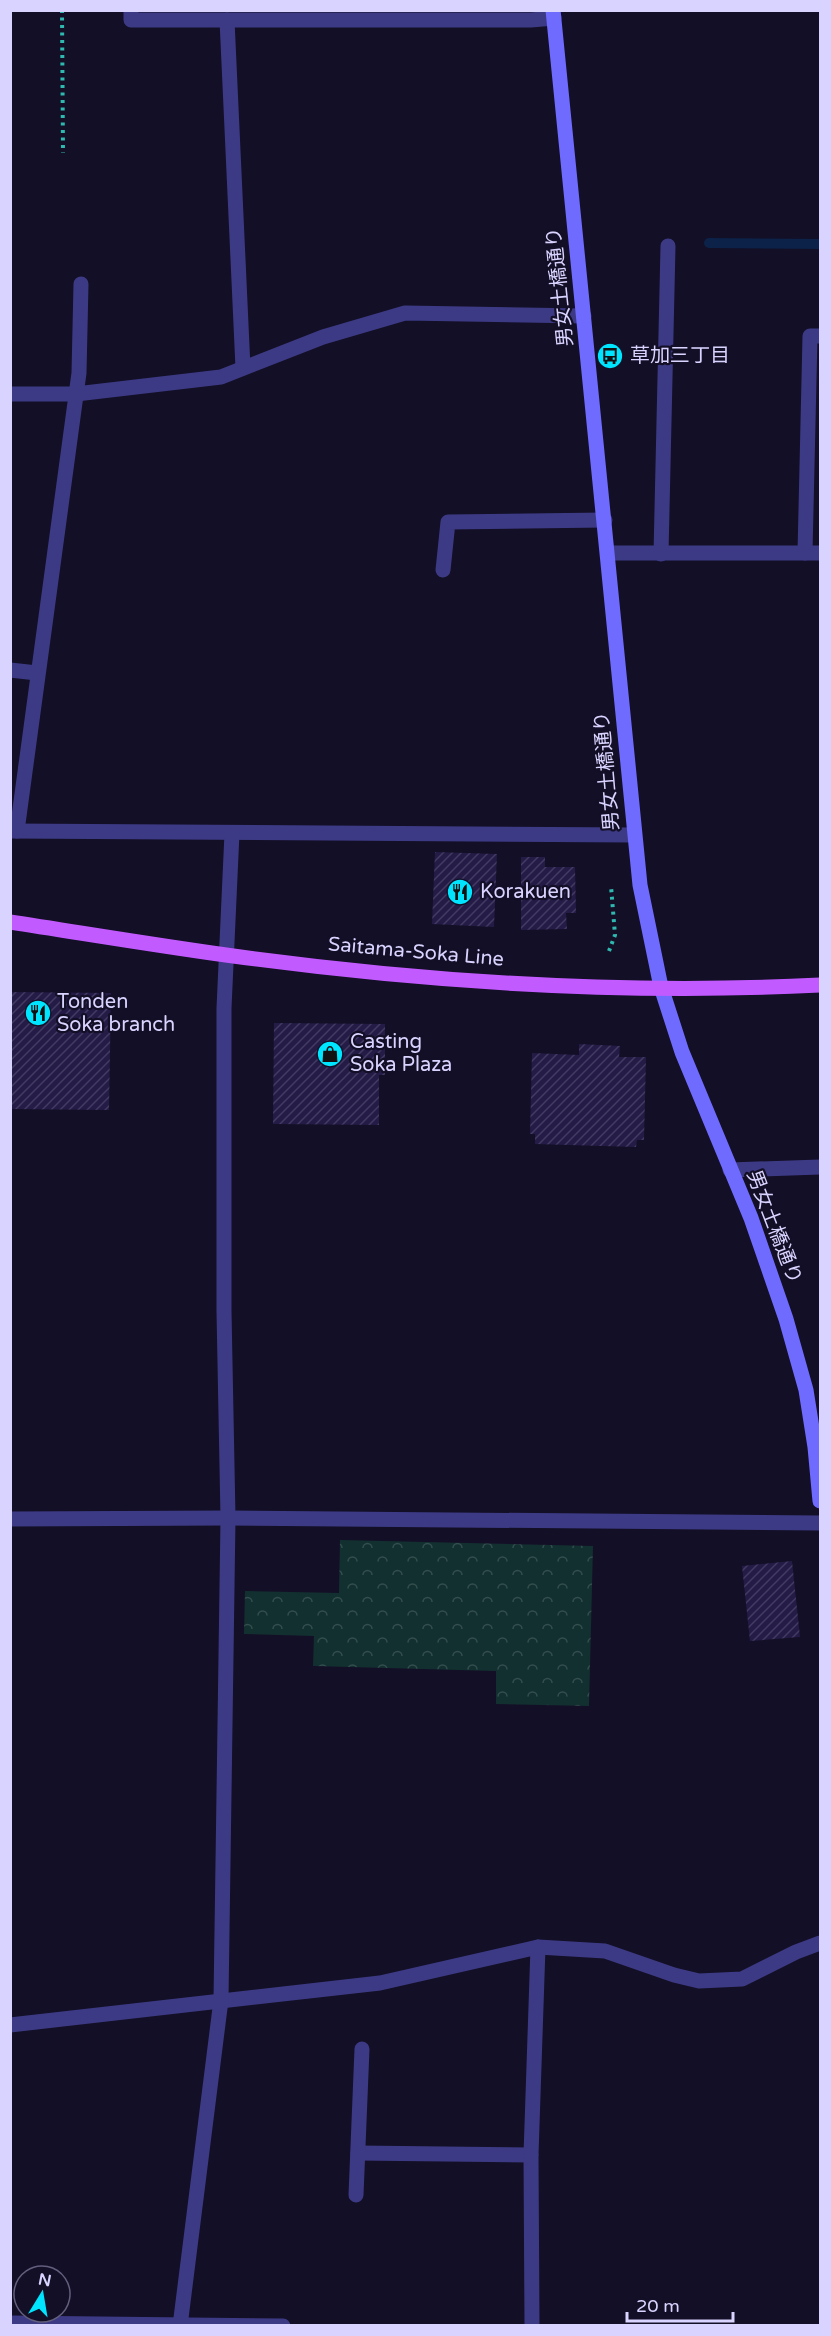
<svg xmlns="http://www.w3.org/2000/svg" width="831" height="2336" viewBox="0 0 831 2336" font-family="'Varela Round','Noto Sans JP',sans-serif">
  <style>
    .forest { fill: url(#forest-crowns) }
    .lines { fill: none; stroke-linecap: round; stroke-linejoin: round }
    .stream { stroke: #0c2248; stroke-width: 10 }
    .building { fill: url(#building-hatch) }
    .path { stroke: #2fb8b0; stroke-width: 4; stroke-dasharray: 3 4.5; stroke-linecap: butt }
    .lane { stroke: #3d3a85; stroke-width: 15 }
    .street { stroke: #3d3a85; stroke-width: 15 }
    .secondary { stroke: #6f6bff; stroke-width: 15 }
    .primary { stroke: #c25bff; stroke-width: 15 }
    .labels { text-anchor: middle; dominant-baseline: central; stroke-width: 4.5; stroke-linejoin: round; paint-order: stroke }
    .street-label { font-size: 20px; fill: #d9d4ff; stroke: #130f26 }
    .poi-label { font-size: 20px; fill: #d9d4ff; stroke: #130f26; text-anchor: start }
  </style>
  <defs>
    <pattern id="forest-crowns" width="20" height="18" patternUnits="userSpaceOnUse" patternTransform="scale(1.5)"><rect width="20" height="18" fill="#12302f"/><path d="M2 6a3 3 0 1 1 6 0M12 15a3 3 0 1 1 6 0" fill="none" stroke="#344d4e"/></pattern>
    <pattern id="building-hatch" width="6" height="6" patternUnits="userSpaceOnUse" patternTransform="scale(1.5)"><rect width="6" height="6" fill="#241b47"/><path d="M-1 1l2-2M0 6l6-6M5 7l2-2" fill="none" stroke="#433b63"/></pattern>
  </defs>
  <rect width="100%" height="100%" fill="#130f26"/>
  <!-- forest -->
  <polygon class="forest" points="340,1540 593,1546 589,1706 496,1704 496,1671 313,1666 314,1636 244,1634 245,1591 339,1593"/>
  <g class="lines">
    <!-- stream -->
    <polyline class="stream" points="709,243 820,244"/>
  </g>
  <!-- building -->
  <g class="building">
    <polygon points="435,852 497,854 494,927 432,924"/>
    <polygon points="521,857 545,857 545,867 575,867 576,913 566,913 567,929 521,930"/>
    <polygon points="10,992 111,993 109,1110 10,1109"/>
    <polygon points="274,1023 385,1024 385,1075 379,1075 379,1125 273,1124"/>
    <polygon points="579,1044 620,1046 619,1057 646,1057 644,1140 637,1140 636,1147 535,1144 535,1134 530,1134 532,1053 579,1055"/>
    <polygon points="792,1561 800,1637 750,1641 742,1566"/>
  </g>
  <g class="lines">
    <!-- path -->
    <g class="path">
      <polyline points="62,10 63,153"/>
      <polyline points="609,951 615,935 611,886"/>
    </g>
    <!-- lane -->
    <g class="lane">
      <polyline points="10,670 37,673"/>
      <polyline points="358,2153 531,2155"/>
      <polyline points="356,2195 362,2049"/>
    </g>
    <!-- street -->
    <g class="street">
      <polyline points="131,10 131,20 531,20 554,18"/>
      <polyline points="227,20 243,368"/>
      <polyline points="10,394 76,394 221,377 323,337 405,313 584,316"/>
      <polyline points="608,553 820,553"/>
      <polyline points="805,553 810,336 820,336"/>
      <polyline points="661,554 668,246"/>
      <polyline points="443,570 448,522 605,520"/>
      <polyline points="10,831 634,835"/>
      <polyline points="17,831 79,373 81,284"/>
      <polyline points="730,1170 820,1167"/>
      <polyline points="10,1519 228,1518 820,1523"/>
      <polyline points="10,2025 380,1983 538,1947 605,1951 674,1975 699,1981 742,1979 796,1952 820,1943"/>
      <polyline points="10,2323 283,2326"/>
      <polyline points="180,2326 221,2000 228,1518 224,1311 224,1008 232,833"/>
      <polyline points="532,2326 531,2155 538,1947"/>
    </g>
    <!-- secondary -->
    <polyline class="secondary" points="553,10 640,885 661,987 682,1052 751,1218 786,1319 806,1390 815,1447 820,1501"/>
    <!-- primary -->
    <path class="primary" d="M10,922c72,11 144,23 216,33 195,27 398,40 594,30"/>
  </g>
  <!-- icons -->
  <defs>
    <g id="bus-disc" transform="scale(1.35)"><circle r="9.5" fill="#00e5ff" stroke="#130f26"/><path d="M-5-6H5V4H4V6H2V4H-2V6H-4V4H-5ZM-3.5-4V0h7V-4ZM-3.5 1.2v1.5H-2V1.2ZM2 1.2v1.5H3.5V1.2Z" fill="#111"/></g>
    <g id="restaurant-disc" transform="scale(1.35)"><circle r="9.5" fill="#00e5ff" stroke="#130f26"/><path d="M-5-6h1v4h1v-4h1v4h1v-4h1v5L-1.5 .5V6h-2V.5L-5-1ZM5-6V6H3V1.5H1.5Q1.5-4 5-6Z" fill="#111"/></g>
    <g id="shop-disc" transform="scale(1.35)"><circle r="9.5" fill="#00e5ff" stroke="#130f26"/><path d="M-5-2.5h2.3a2.7 3.5 0 0 1 5.4 0H5L5.5 6h-11ZM-1.5-2.5h3a1.5 2.3 0 0 0-3 0Z" fill="#111"/></g>
  </defs>
  <g fill-rule="evenodd">
    <use href="#bus-disc" x="610" y="356"/>
    <use href="#restaurant-disc" x="460" y="892"/>
    <use href="#restaurant-disc" x="38" y="1013"/>
    <use href="#shop-disc" x="330" y="1054"/>
  </g>
  <g class="labels">
    <!-- street labels -->
    <g class="street-label">
      <text transform="translate(560 287) rotate(-96)">男女土橋通り</text>
      <text transform="translate(607 771) rotate(-95)">男女土橋通り</text>
      <text transform="translate(416 952) rotate(5)">Saitama-Soka Line</text>
      <text transform="translate(774 1227) rotate(69)">男女土橋通り</text>
    </g>
    <!-- poi labels -->
    <g class="poi-label">
      <text x="630" y="356">草加三丁目</text>
      <text x="480" y="892">Korakuen</text>
      <text x="57" y="1002">Tonden<tspan x="57" dy="23">Soka branch</tspan></text>
      <text x="350" y="1042">Casting<tspan x="350" dy="23">Soka Plaza</tspan></text>
    </g>
  </g>
  <!-- border -->
  <rect width="831" height="2336" fill="none" stroke="#d9d4ff" stroke-width="24"/>
  <!-- north arrow -->
  <g transform="translate(42 2294) rotate(11)"><circle r="28" fill="#130f26" stroke="#625e7d" stroke-width="1.5"/>
  <path d="M0-4.5L10 22L0 15L-10 22Z" fill="#00e5ff"/>
  <text y="-9" font-size="16" font-weight="bold" text-anchor="middle" fill="#d9d4ff">N</text>
  </g>
  <!-- scale -->
  <path d="M627 2312v9h106v-9" fill="none" stroke="#d9d4ff" stroke-width="3"/>
  <text x="636" y="2312" font-size="18" fill="#d9d4ff" stroke="#130f26" stroke-width="4.5" paint-order="stroke">20 m</text>
</svg>
